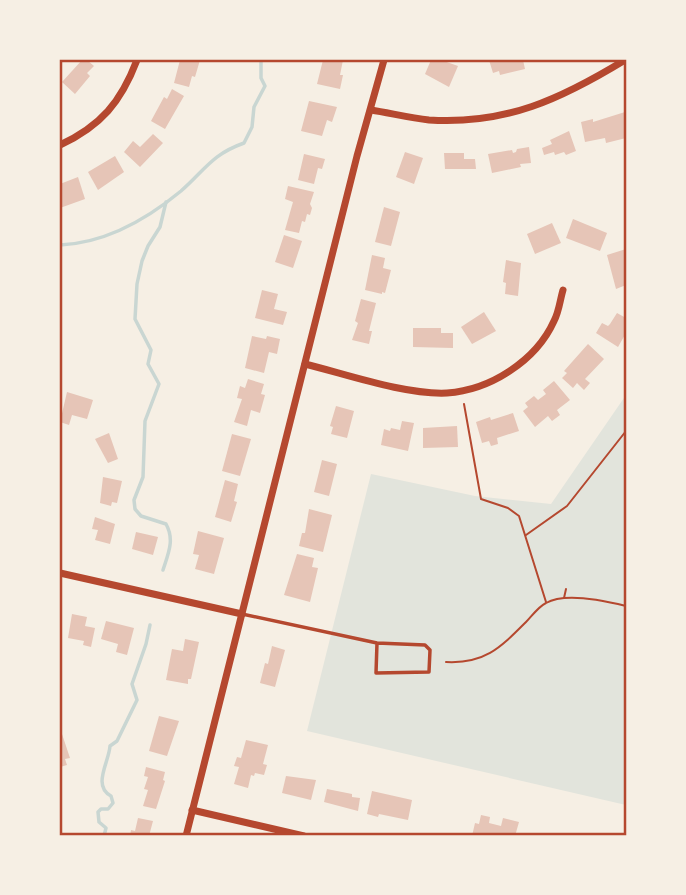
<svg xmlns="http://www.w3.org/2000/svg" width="686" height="895" viewBox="0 0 686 895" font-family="'Nunito Sans',sans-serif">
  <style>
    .green { fill: #e2e4dc }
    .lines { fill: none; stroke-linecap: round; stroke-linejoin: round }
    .stream { stroke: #c9d6d2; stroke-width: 3.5 }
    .building { fill: #e6c5b7 }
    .path { stroke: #b5482f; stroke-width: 2 }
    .service { stroke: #b5482f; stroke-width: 3.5 }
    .minor { stroke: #b5482f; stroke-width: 7 }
    .neatline { fill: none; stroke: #b5482f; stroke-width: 2.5 }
  </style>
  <rect width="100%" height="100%" fill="#f6efe4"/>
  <!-- green -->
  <polygon class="green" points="626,395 626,805 307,731 371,474 475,496 551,504"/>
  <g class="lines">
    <!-- stream -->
    <g class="stream">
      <path d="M60,245c45,-2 86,-25 121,-54 25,-22 30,-36 63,-48l8,-16 2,-20 11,-21 -4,-8v-18"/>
      <path d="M163,570c5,-16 12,-30 3,-46l-25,-8 -6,-7 -1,-9 9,-23 2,-56 14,-37 -11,-20 3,-14 -16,-31 2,-35 5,-23 6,-15 12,-19 6,-25"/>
      <path d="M104,836l2,-8 -7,-6 -1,-10 3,-3h7l5,-6 -2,-7c-19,-10 -2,-34 -1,-50l7,-5 20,-41 -5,-16 14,-40 4,-19"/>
    </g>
  </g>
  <!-- building -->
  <g class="building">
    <polygon points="82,60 87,60 94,66 87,73 90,76 75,94 62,82"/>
    <polygon points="180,60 200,60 195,77 192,76 189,87 174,83"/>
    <polygon points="323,60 343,60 340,75 343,75 340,89 317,84"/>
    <polygon points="431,60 441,60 458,66 449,87 425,74"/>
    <polygon points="489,60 523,60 525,69 500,75 499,71 493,73"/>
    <polygon points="172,89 184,96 165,129 151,121 164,97 167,99"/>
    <polygon points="309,101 337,107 332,122 327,120 322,136 301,131"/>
    <polygon points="625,112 626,138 606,143 605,138 585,142 581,122 593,119 593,122"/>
    <polygon points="569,131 576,151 566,155 564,152 555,155 554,152 544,155 542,148 552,144 550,140"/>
    <polygon points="153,134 163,143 140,167 124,152 133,141 140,147"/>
    <polygon points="529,147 531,163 520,164 521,167 492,173 488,154 512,150 513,153 516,152 517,149"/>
    <polygon points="405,152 423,158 414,184 396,177"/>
    <polygon points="444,153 464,153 464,159 475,159 476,169 445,169"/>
    <polygon points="304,154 325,159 322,169 318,168 314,184 298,180"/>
    <polygon points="115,156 124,172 98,190 88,172"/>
    <polygon points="78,177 85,199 60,208 60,184"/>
    <polygon points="288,186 314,192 310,204 312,208 310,215 307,214 305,222 302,221 299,233 285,230 293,202 285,199"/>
    <polygon points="384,207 400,212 391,246 375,242"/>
    <polygon points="573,219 607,233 600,251 566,238"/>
    <polygon points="552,223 561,243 535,254 527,234"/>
    <polygon points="284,235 302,241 293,268 275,262"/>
    <polygon points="626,249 626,285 616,289 607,255"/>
    <polygon points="372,255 385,258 383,268 391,270 385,293 382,292 382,294 365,290"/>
    <polygon points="506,260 521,263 518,296 505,294 506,283 503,282"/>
    <polygon points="262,290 278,294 274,309 287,312 283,325 255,318"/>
    <polygon points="361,299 376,303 369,331 372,331 369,344 352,340 358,323 355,321"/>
    <polygon points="484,312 496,331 472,344 461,327"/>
    <polygon points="617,313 626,318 626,333 618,347 596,333 602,323 608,326 610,324"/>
    <polygon points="413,328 441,328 441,333 453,333 453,348 413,347"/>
    <polygon points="252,336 266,339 267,336 280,339 277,354 269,352 264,373 245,368"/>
    <polygon points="588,344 604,359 585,379 590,383 584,390 577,383 573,388 562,378 567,373 564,371"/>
    <polygon points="248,379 264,384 261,394 265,395 260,413 251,410 247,426 234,422 242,399 237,398 240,386 245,388"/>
    <polygon points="554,381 570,400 557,410 560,415 552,421 548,416 535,427 523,411 528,407 525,403 534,396 538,400 546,394 543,390"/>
    <polygon points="67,392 93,400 87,419 72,415 69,425 60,422"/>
    <polygon points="336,406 354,411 347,438 331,434 333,427 330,426"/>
    <polygon points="513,413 519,431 497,438 498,444 491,446 489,441 482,443 476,422 490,417 491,420"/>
    <polygon points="402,421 414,423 408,451 381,445 384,429 390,431 391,428 400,430"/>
    <polygon points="457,426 458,447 423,448 423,428"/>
    <polygon points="109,433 118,459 108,463 95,439"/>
    <polygon points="232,434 251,439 240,476 222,471"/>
    <polygon points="322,460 337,464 329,496 314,492"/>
    <polygon points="103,477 122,481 117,503 112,502 111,506 100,503"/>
    <polygon points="225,480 238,484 234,501 237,502 231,522 215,517"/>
    <polygon points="309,509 332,515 323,552 299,546 302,533 305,533"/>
    <polygon points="95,517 115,524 110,544 95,540 98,530 92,529"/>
    <polygon points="198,531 224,538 214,574 195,569 199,555 193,554"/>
    <polygon points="136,532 158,537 153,555 132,549"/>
    <polygon points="297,554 314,558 312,567 318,568 310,602 284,595"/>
    <polygon points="72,614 87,617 85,626 95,628 91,647 83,645 84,641 68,638"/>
    <polygon points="106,621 134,628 127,655 116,652 118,644 101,639"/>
    <polygon points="185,639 199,642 191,679 188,679 188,684 166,680 172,649 183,651"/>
    <polygon points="272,646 285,650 275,687 260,683 265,663 268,664"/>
    <polygon points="159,716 179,721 167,756 149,751"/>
    <polygon points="60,728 70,758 65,759 67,765 60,767"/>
    <polygon points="246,740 268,745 263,764 267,765 264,775 255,773 254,776 251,775 248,788 234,784 239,767 234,766 237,757 241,758"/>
    <polygon points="146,767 165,772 163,780 165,781 156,809 143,806 148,790 144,789 148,777 144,776"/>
    <polygon points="286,776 316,780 311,800 282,793"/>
    <polygon points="327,789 352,794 352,797 360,798 358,811 324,802"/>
    <polygon points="372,791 412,800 408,820 379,814 378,817 367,814"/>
    <polygon points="481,815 490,817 489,823 501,826 503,818 519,822 515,836 472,836 475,823 479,824"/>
    <polygon points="138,818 153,821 149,836 130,836 131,830 135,831"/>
  </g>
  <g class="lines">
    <!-- path -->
    <g class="path">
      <polyline points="464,404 481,499 508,508 519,516 546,602"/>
      <polyline points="526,535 567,506 626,431"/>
      <polyline points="564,598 566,589"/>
      <path d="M446,662c39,2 54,-14 80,-40 6,-6 12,-15 20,-19 19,-11 60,-2 80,3"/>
    </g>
    <!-- service -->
    <polyline class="service" points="242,614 377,643 425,645 430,650 429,672 376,673 377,643"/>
    <!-- minor -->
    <g class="minor">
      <path d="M371,110c19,3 39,8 58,10 77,5 132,-21 196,-60"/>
      <path d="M60,145c41,-19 61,-43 77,-85"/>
      <path d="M305,364c41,10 100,31 142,29 43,-3 89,-32 107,-72 5,-9 6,-21 9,-31"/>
      <polyline points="60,573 242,614"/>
      <polyline points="192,810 304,836"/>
      <polyline points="186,836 357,156 384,60"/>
    </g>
  </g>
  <!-- border -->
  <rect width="686" height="895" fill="none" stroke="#f6efe4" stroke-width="122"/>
  <rect x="61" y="61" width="564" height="773" class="neatline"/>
</svg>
